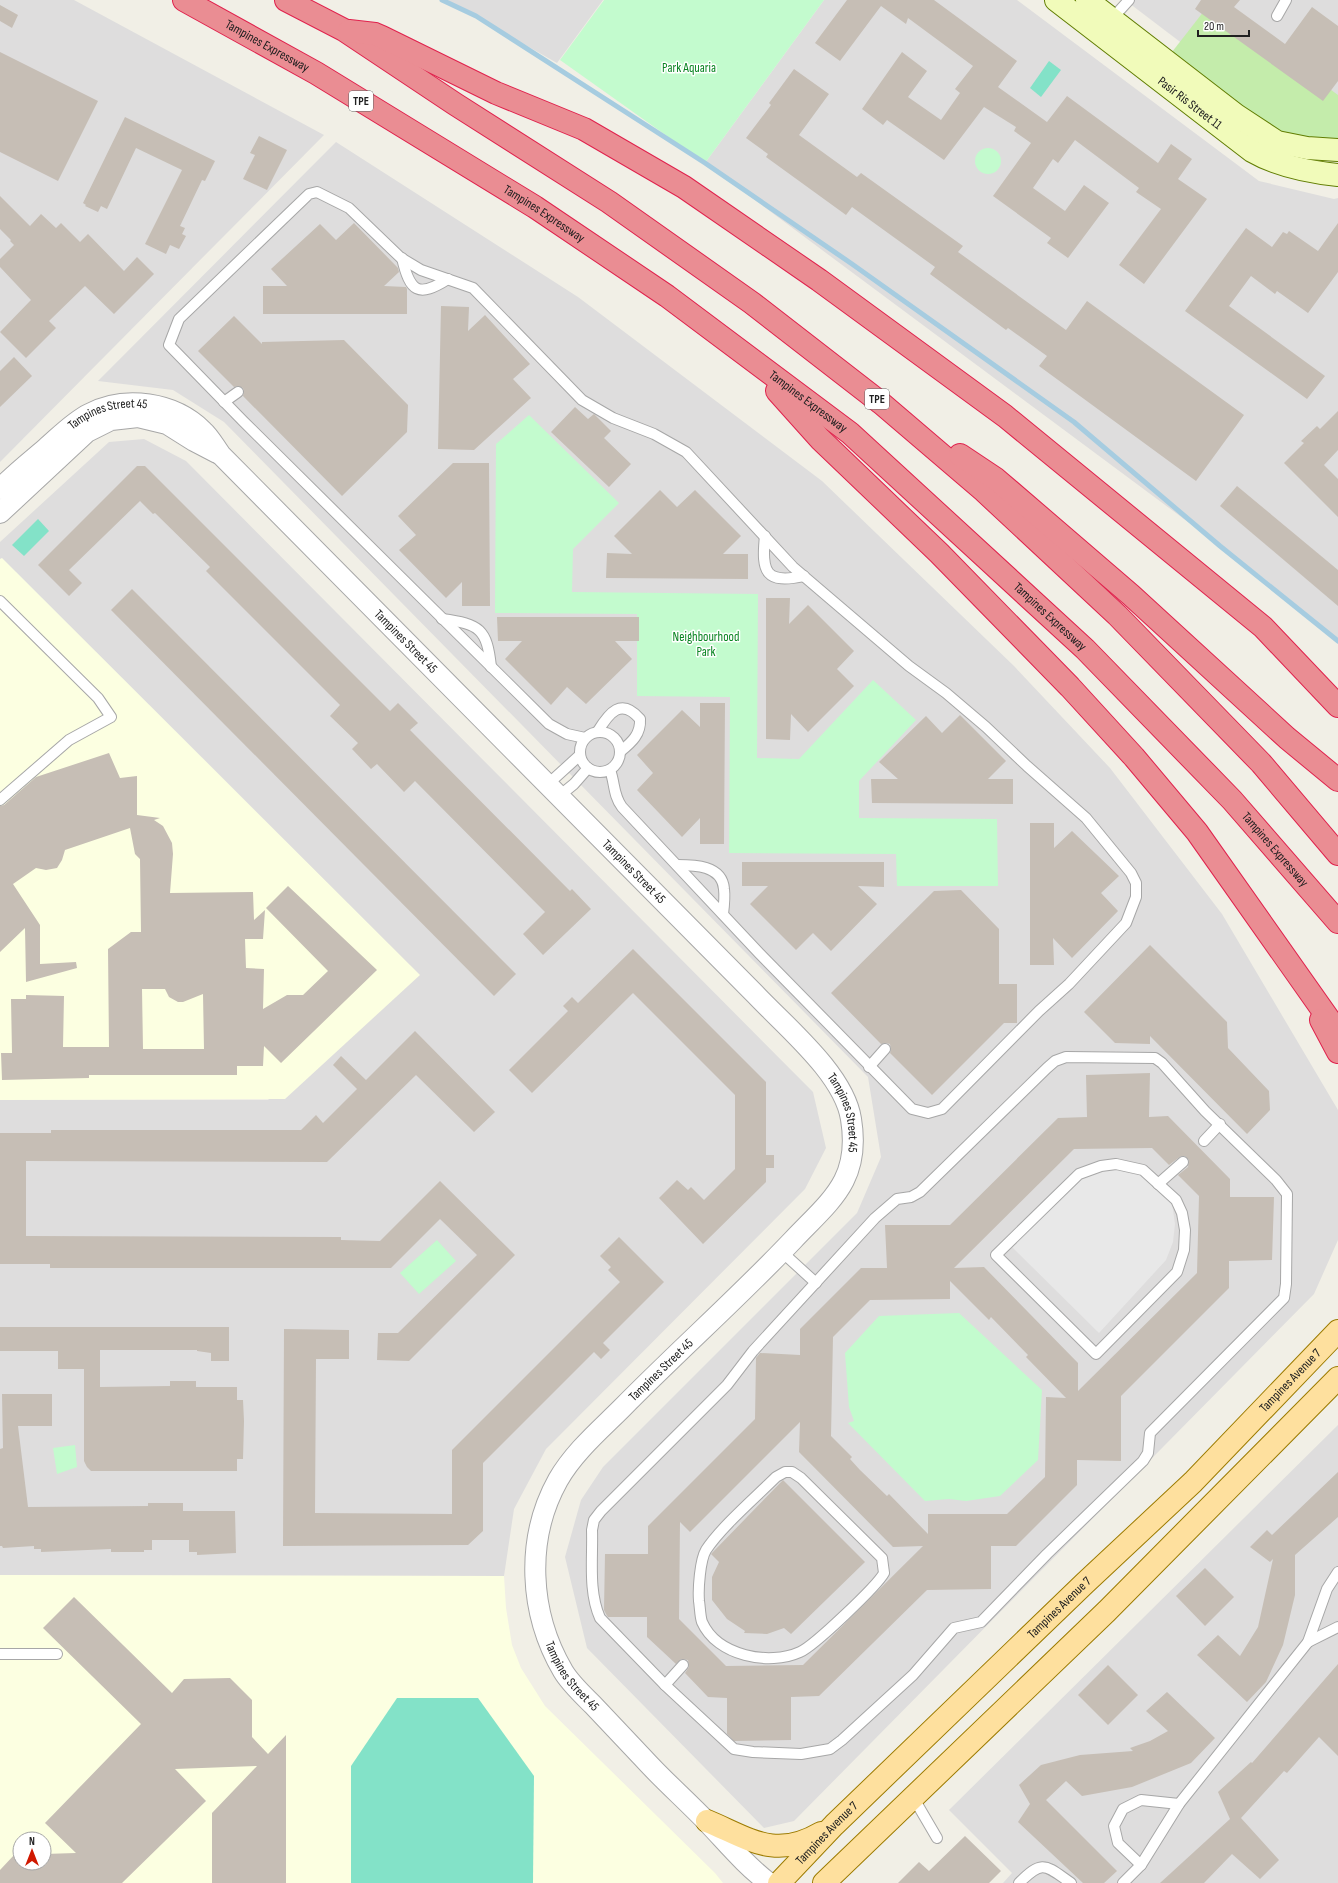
<svg xmlns="http://www.w3.org/2000/svg" width="1338" height="1883" viewBox="0 0 1338 1883" font-family="'Sofia Sans Condensed',sans-serif">
  <style>
    .residential { fill: #dedddd }
    .education { fill: #fcffe1; fill-rule: evenodd }
    .grass { fill: #c4ecab }
    .park { fill: #c3fbce }
    .pitch { fill: #83e2c8 }
    .parking { fill: #e8e8e8 }
    .lines { fill: none; stroke-linecap: round; stroke-linejoin: round }
    .stream { stroke: #a6cce0; stroke-width: 5 }
    .building { fill: #c6beb5; fill-rule: evenodd }
    .lane-casing { stroke: #a7a7a7; stroke-width: 12 }
    .street-casing { stroke: #a7a7a7; stroke-width: 22 }
    .secondary-casing { stroke: #617d02; stroke-width: 24 }
    .primary-casing { stroke: #9c7b00; stroke-width: 24 }
    .highway-casing { stroke: #e0224d; stroke-width: 24 }
    .lane { stroke: #fff; stroke-width: 10 }
    .street { stroke: #fff; stroke-width: 20 }
    .secondary { stroke: #f1fbba; stroke-width: 22 }
    .primary { stroke: #fee09e; stroke-width: 22 }
    .highway { stroke: #ea8d93; stroke-width: 22 }
    .labels { text-anchor: middle; dominant-baseline: central; stroke-width: 3; stroke-linejoin: round; paint-order: stroke }
    .shield { fill: #fff; stroke: #636363; stroke-width: 1 }
    .shield-label { font-size: 12px; font-weight: bold; fill: #202020 }
    .street-label { font-size: 13px; fill: #202020; stroke: #fff }
    .park-label { font-size: 13px; fill: #088421; stroke: #fff }
  </style>
  <rect width="100%" height="100%" fill="#f1efe6"/>
  <!-- residential -->
  <g class="residential">
    <polygon points="0,0 74,0 324,135 0,462"/>
    <polygon points="447,0 603,0 557,63"/>
    <polygon points="824,0 1017,0 1259,181 1334,199 1338,198 1338,644 1266,580 705,163"/>
    <polygon points="1125,0 1338,0 1338,132 1271,111"/>
    <polygon points="336,142 578,297 822,481 1014,666 1110,768 1222,914 1338,1110 1338,1240 1314,1294 794,1821 764,1828 587,1648 565,1557 581,1500 603,1467 857,1213 881,1157 868,1077 224,422 173,390 98,381"/>
    <polygon points="144,439 186,461 813,1092 826,1148 805,1189 546,1449 514,1509 504,1576 0,1575 0,1100 268,1100 397,972 0,573 0,542 109,442"/>
    <polygon points="1338,1425 1338,1883 1003,1883 1012,1873 949,1810"/>
  </g>
  <!-- education -->
  <g class="education">
    <polygon points="2,558 420,975 285,1099 0,1100 0,559"/>
    <path d="M0,1575l504,1 2,32 6,37 9,23 24,38 170,167 8,10h-723zM20,1839h24v24h-24z"/>
  </g>
  <!-- grass -->
  <polygon class="grass" points="1211,2 1338,95 1338,149 1286,140 1172,52"/>
  <!-- park -->
  <g class="park">
    <polygon points="604,0 824,0 705,163 560,60"/>
    <circle cx="988" cy="161" r="13"/>
    <polygon points="529,415 619,503 573,549 572,592 758,594 757,758 799,759 873,680 916,720 859,781 859,818 997,819 998,886 897,886 896,854 729,853 730,697 637,696 637,614 495,613 496,444"/>
    <polygon points="437,1240 456,1261 419,1294 400,1273"/>
    <polygon points="959,1313 1042,1390 1038,1460 1000,1496 966,1501 949,1499 925,1501 848,1423 854,1421 849,1407 845,1353 879,1316"/>
    <polygon points="75,1445 77,1467 57,1474 53,1448"/>
  </g>
  <!-- pitch -->
  <g class="pitch">
    <polygon points="1049,61 1061,70 1041,97 1030,88"/>
    <polygon points="38,519 49,531 24,556 12,545"/>
    <polygon points="397,1698 478,1698 534,1776 533,1883 351,1883 351,1766"/>
  </g>
  <!-- parking -->
  <polygon class="parking" points="1115,1166 1136,1170 1158,1184 1172,1203 1175,1224 1173,1242 1166,1260 1099,1333 1011,1246 1077,1180 1096,1171"/>
  <g class="lines">
    <!-- stream -->
    <polyline class="stream" points="442,0 476,16 705,163 852,264 1074,422 1220,546 1338,641"/>
  </g>
  <!-- building -->
  <g class="building">
    <polygon points="847,0 934,0 1017,61 998,87 1047,122 1067,96 1158,163 1171,144 1192,159 1178,179 1207,199 1144,284 1119,265 1161,209 1136,192 1139,188 1075,140 1058,163 1053,159 1033,188 1065,211 1084,185 1109,203 1068,258 1047,243 1051,238 993,196 1031,143 1014,131 1016,127 984,107 944,160 887,120 883,125 862,109 902,52 927,71 908,97 941,120 960,93 955,89 973,66 908,18 906,24 881,6 840,61 815,43"/>
    <polygon points="1201,0 1240,0 1234,7 1285,44 1312,7 1338,26 1338,81 1323,101 1195,9"/>
    <polygon points="0,5 18,15 12,28 0,21"/>
    <polygon points="0,52 98,101 58,181 0,152"/>
    <polygon points="794,69 829,94 799,135 857,177 861,173 963,246 958,252 1066,330 1087,301 1244,415 1196,481 1039,366 1047,356 1008,328 1006,330 930,274 935,267 852,207 846,215 766,157 768,154 746,138 771,105 769,103"/>
    <polygon points="125,117 215,161 205,181 202,180 180,226 185,228 182,234 186,236 179,249 170,245 166,254 145,244 182,170 136,148 107,209 101,206 98,212 85,206 86,205 83,203"/>
    <polygon points="259,136 287,150 267,190 243,179 255,155 250,153"/>
    <polygon points="0,196 30,226 41,214 56,228 61,223 80,242 88,234 124,271 137,257 154,274 114,314 85,286 49,321 56,328 26,358 0,332 31,300 0,267 0,259 14,245 10,241 11,240 0,229"/>
    <polygon points="354,223 398,268 399,272 384,286 406,287 407,289 407,314 263,314 263,286 287,286 271,269 320,224 336,240"/>
    <polygon points="1338,223 1338,272 1308,313 1277,291 1275,294 1251,276 1229,306 1325,376 1307,399 1185,311 1246,228 1272,247 1283,232 1287,234 1289,231 1318,251"/>
    <polygon points="441,306 469,307 468,331 485,315 530,364 513,379 531,398 474,450 438,449"/>
    <polygon points="234,316 262,344 262,342 344,340 408,405 407,432 342,496 243,396 244,392 243,388 238,386 234,387 198,351"/>
    <polygon points="14,357 32,376 0,407 0,371"/>
    <polygon points="575,407 588,419 594,414 611,431 604,438 631,464 609,487 551,432"/>
    <polygon points="1338,411 1338,450 1324,465 1338,479 1338,517 1284,463 1304,443 1301,441 1317,426 1320,429"/>
    <polygon points="453,463 489,463 490,606 462,606 462,582 446,598 399,550 416,535 398,516"/>
    <polygon points="137,466 145,466 390,711 398,703 418,723 410,730 570,891 572,889 591,909 543,955 523,934 545,912 415,781 404,792 377,764 371,769 352,749 358,743 330,716 340,705 206,571 210,567 155,513 153,514 140,501 69,570 82,583 69,596 38,565"/>
    <polygon points="1237,486 1338,570 1338,606 1220,506"/>
    <polygon points="660,490 677,507 695,490 741,536 723,554 748,554 748,579 606,578 607,553 632,554 614,536"/>
    <polygon points="132,589 516,974 494,996 111,610"/>
    <polygon points="766,598 790,598 789,624 808,605 854,651 837,669 854,686 808,732 791,714 790,740 766,739"/>
    <polygon points="497,617 639,617 639,641 615,641 632,659 586,704 567,687 551,705 505,659 522,641 498,641"/>
    <polygon points="700,703 725,703 724,844 700,844 700,818 682,837 637,790 653,773 637,755 682,710 700,727"/>
    <polygon points="960,715 1006,761 988,779 1013,779 1013,804 872,803 871,779 898,779 879,762 926,716 942,733"/>
    <path d="M109,753l11,25 17,-2v39l23,3 -6,2 9,6 9,17 1,11 -3,39 83,-1 1,28 11,-10 -2,29h-18l1,29 18,1 -1,40 24,-14h16l25,-24 -62,-63 22,-22 89,84 -96,93 -17,-17 -1,20h-26v9h-148v3l-87,2 -1,-27h11l-1,-54h15v-4l38,1 -1,51h46l-1,-98 23,-17h10l-1,-73 -5,-5 -5,-26 -65,22 -3,10 -5,8 -11,2 -10,-2 -23,16 27,41v39l36,-2 1,6 -51,14 -1,-54 -25,24v-146l4,-1 32,-28zM142,989h23l4,8 9,5h5l20,-8 1,55h-61z"/>
    <polygon points="1030,823 1054,823 1054,848 1072,831 1119,876 1101,893 1118,911 1072,958 1053,938 1054,965 1030,965"/>
    <polygon points="742,862 884,862 884,887 858,886 877,904 831,951 813,933 796,950 750,904 768,886 742,886"/>
    <polygon points="961,890 999,929 999,984 1017,984 1017,1023 1004,1023 932,1095 890,1053 891,1050 890,1044 886,1043 881,1044 831,993 934,891"/>
    <polygon points="1150,945 1227,1022 1228,1048 1269,1091 1270,1110 1247,1134 1150,1036 1150,1044 1115,1043 1084,1012"/>
    <polygon points="633,949 766,1082 766,1155 774,1155 774,1168 766,1168 766,1182 703,1244 659,1198 677,1180 688,1190 691,1187 704,1200 735,1169 735,1095 633,993 532,1093 509,1070 568,1011 563,1006 572,997 578,1003"/>
    <polygon points="415,1031 495,1112 474,1132 416,1075 327,1162 26,1161 26,1236 341,1237 341,1240 380,1241 440,1181 515,1255 409,1361 377,1360 378,1333 398,1333 477,1255 440,1219 391,1268 50,1268 50,1264 0,1264 0,1133 51,1133 51,1130 301,1130 316,1115 323,1123 357,1089 333,1065 341,1056 366,1080"/>
    <path d="M1150,1073l-1,44 19,-1 62,63v18h44l-2,63 -43,1v27l-108,108v65l-44,-1v25l-61,61h-25v43l-64,1 -108,106 -28,1v43l-57,1 -7,-7v-36l-19,-1 -23,-24 4,-6 -1,-7 -7,-1 -5,5 -29,-27v-20h-39l-2,-3 -2,-4 1,-56h43v-28l107,-107 1,-61 4,-5 40,2v-26l61,-61h26l-2,-43h65l108,-107 29,-1 -1,-42zM1152,1148l17,17 12,-9h4l4,4 -1,7 -10,8 21,21 -2,77 -119,118v-28l-94,-96 -30,1 120,-119zM950,1281l39,39 2,-3 37,38 -2,2 40,41 -20,-1 -1,80 -38,37h-79v20l-39,-40 -2,2 -27,-26 -10,-11 2,-2 -21,-21 2,-99 37,-37 80,-1zM800,1422l-1,30 94,95 30,-1 -120,119 -77,1 -47,-47 1,-97 10,10z"/>
    <polygon points="619,1237 664,1282 603,1343 610,1350 601,1359 594,1352 483,1463 483,1531 468,1545 283,1546 284,1329 349,1330 349,1359 316,1359 315,1513 452,1514 452,1450 620,1282 608,1270 611,1267 600,1256"/>
    <polygon points="0,1327 229,1327 229,1361 211,1361 211,1353 197,1351 197,1350 100,1350 100,1387 170,1386 170,1381 196,1381 196,1387 237,1387 237,1400 243,1400 244,1421 243,1459 237,1459 237,1471 91,1471 87,1467 84,1461 84,1369 58,1369 58,1351 0,1351"/>
    <polygon points="2,1394 52,1394 52,1426 18,1426 28,1507 148,1506 148,1503 183,1503 183,1511 235,1511 236,1553 197,1555 197,1552 189,1552 189,1540 152,1540 152,1550 144,1550 144,1552 111,1552 111,1549 41,1552 41,1549 34,1549 34,1546 3,1548 2,1546 0,1546 0,1449 3,1448"/>
    <polygon points="1338,1472 1338,1517 1295,1555 1295,1595 1283,1645 1266,1682 1247,1702 1197,1655 1218,1635 1240,1656 1258,1627 1273,1559 1270,1562 1250,1547 1267,1530 1272,1535"/>
    <polygon points="783,1480 865,1562 791,1634 784,1628 767,1634 744,1633 745,1631 727,1619 712,1600 712,1577 719,1562 711,1554"/>
    <polygon points="1205,1568 1234,1597 1205,1626 1176,1596"/>
    <polygon points="74,1597 172,1693 184,1679 230,1678 252,1700 252,1737 268,1754 286,1735 286,1883 212,1883 212,1813 257,1766 175,1769 206,1801 122,1883 0,1883 0,1870 15,1854 20,1854 20,1863 44,1863 44,1854 76,1853 45,1823 141,1724 43,1628"/>
    <polygon points="1338,1664 1338,1756 1319,1737 1287,1773 1284,1771 1241,1818 1279,1860 1260,1879 1232,1854 1204,1883 1160,1883 1230,1819 1218,1792 1251,1762 1252,1763"/>
    <polygon points="1108,1665 1138,1695 1108,1725 1078,1695"/>
    <polygon points="1167,1692 1215,1738 1191,1763 1132,1787 1082,1796 1066,1781 1046,1800 1117,1871 1104,1883 1083,1883 1018,1822 1030,1804 1019,1785 1041,1765 1080,1755 1133,1751 1130,1748 1150,1741 1168,1731 1146,1711"/>
    <polygon points="965,1836 1001,1871 989,1883 898,1883 919,1862 929,1871"/>
  </g>
  <g class="lines">
    <!-- lane casing -->
    <g class="lane-casing">
      <g id="lane">
        <polyline points="1277,16 1286,0"/>
        <polyline points="1110,21 1129,0"/>
        <path d="M402,258c8,34 16,40 46,21"/>
        <polyline points="224,402 238,392"/>
        <path d="M765,536c-4,37 1,48 39,40"/>
        <polyline points="0,601 98,698 111,717 69,740 0,800"/>
        <path d="M442,619c38,5 45,10 49,48"/>
        <path d="M598,731c11,-18 23,-34 42,-12 1,15 -8,23 -19,32"/>
        <circle cx="600" cy="752" r="20"/>
        <path d="M585,738l-18,-4 -18,-10 -306,-303 -74,-76 10,-26 130,-125 8,-2 32,16 52,50 20,12 52,18 109,112 31,18 41,16 32,18 107,115 116,99 37,27 40,34 41,39 59,52 45,55 5,10v14l-10,26 -57,61 -30,27 -97,98 -14,4 -16,-4 -153,-156 -137,-146c-9,-12 -7,-24 -12,-37"/>
        <polyline points="547,785 580,755"/>
        <polyline points="558,797 574,784 588,768"/>
        <path d="M677,865c17,0 45,0 47,24 1,8 0,17 -1,25"/>
        <path d="M1066,1057l89,1 7,5 43,48 71,69 11,14 -1,90 -2,14 -134,135 -2,20 -5,8 -96,93 -66,68 -27,6 -41,47 -71,65 -12,9 -29,5 -48,-2 -19,-3 -69,-64 -65,-67c-12,-27 -7,-60 -8,-88l2,-10 7,-9 126,-126 26,-34 122,-133 22,-19 14,-2 9,-5 127,-124 8,-7z"/>
        <polyline points="869,1067 885,1049"/>
        <polyline points="1204,1141 1220,1124"/>
        <polygon points="1116,1164 1143,1170 1176,1200 1182,1213 1185,1230 1184,1250 1177,1272 1096,1354 996,1255 1079,1174 1101,1166"/>
        <polyline points="1158,1184 1183,1162"/>
        <polyline points="782,1252 816,1283"/>
        <path d="M785,1472h7l9,6 81,80 2,15c-7,13 -70,73 -84,79 -31,14 -83,4 -98,-30 -2,-6 -2,-15 -3,-21 -1,-12 1,-41 7,-51 15,-23 50,-53 70,-73z"/>
        <polyline points="1308,1642 1338,1627"/>
        <polyline points="0,1654 57,1654"/>
        <polyline points="665,1685 683,1665"/>
        <polyline points="913,1797 937,1838"/>
        <polyline points="1141,1865 1118,1843 1114,1826 1123,1809 1141,1800 1179,1804"/>
        <path d="M1019,1883c24,-24 26,-18 52,0"/>
        <polyline points="1123,1883 1141,1865 1179,1804 1308,1642 1327,1589 1338,1572"/>
      </g>
    </g>
    <!-- street casing -->
    <g class="street-casing">
      <g id="street">
        <path id="s1" d="M0,489c14,-15 31,-28 46,-41 14,-12 27,-26 43,-34 36,-19 85,-12 114,17 7,6 12,16 18,24l534,539c31,33 89,80 96,125 10,61 -20,81 -58,121 -55,58 -115,111 -171,168 -22,22 -48,44 -64,72 -33,59 -29,133 5,191 7,12 19,23 30,34 17,18 34,36 51,54 20,22 43,42 64,64 20,21 38,43 61,60"/>
        <polyline points="0,513 87,432 111,420 138,417 167,424 194,441 217,453"/>
      </g>
    </g>
    <!-- secondary casing -->
    <g class="secondary-casing">
      <g id="secondary">
        <path id="s2" d="M1056,0l196,151c26,15 56,21 86,24"/>
        <polyline points="1087,0 1236,115 1277,142 1307,148 1338,150"/>
      </g>
    </g>
    <!-- primary casing -->
    <g class="primary-casing">
      <g id="primary">
        <path d="M707,1821c43,18 68,39 114,12"/>
        <path id="s3" d="M779,1883l55,-58 251,-242 108,-101 145,-151"/>
        <polyline points="824,1883 1107,1611 1338,1378"/>
      </g>
    </g>
    <!-- highway casing -->
    <g class="highway-casing">
      <g id="highway">
        <path id="s4" d="M184,0l132,73 219,134 132,89 183,137 235,216 147,151 106,122"/>
        <polyline points="286,0 344,30 455,104 609,202 752,303 881,403 984,491 1117,615 1261,763 1338,854"/>
        <polyline points="349,31 375,34 382,37 496,93 584,129 684,187 819,280 1005,416 1263,627 1338,706"/>
        <polyline points="777,391 820,439 939,553 1070,687 1134,757 1197,832 1338,1032"/>
        <polyline points="960,455 996,479 1131,595 1287,738 1338,780"/>
        <polyline points="1321,1020 1338,1052"/>
      </g>
    </g>
    <!-- lane -->
    <use href="#lane" class="lane"/>
    <!-- street -->
    <use href="#street" class="street"/>
    <!-- secondary -->
    <use href="#secondary" class="secondary"/>
    <!-- primary -->
    <use href="#primary" class="primary"/>
    <!-- highway -->
    <use href="#highway" class="highway"/>
  </g>
  <g class="labels">
    <!-- shield labels -->
    <g class="shield">
      <rect x="349" y="91" width="24" height="20" rx="3"/>
      <rect x="865" y="389" width="24" height="20" rx="3"/>
    </g>
    <g class="shield-label">
      <text x="361" y="101">TPE</text>
      <text x="877" y="399">TPE</text>
    </g>
    <!-- street labels -->
    <g class="street-label">
      <text stroke="none"><textPath href="#s4" startOffset="95">Tampines Expressway</textPath></text>
      <text stroke="none"><textPath href="#s2" startOffset="169">Pasir Ris Street 11</textPath></text>
      <text stroke="none"><textPath href="#s4" startOffset="419">Tampines Expressway</textPath></text>
      <text stroke="none"><textPath href="#s4" startOffset="743">Tampines Expressway</textPath></text>
      <text stroke="none"><textPath href="#s1" startOffset="135">Tampines Street 45</textPath></text>
      <text stroke="none"><textPath href="#s4" startOffset="1067">Tampines Expressway</textPath></text>
      <text stroke="none"><textPath href="#s1" startOffset="532">Tampines Street 45</textPath></text>
      <text stroke="none"><textPath href="#s4" startOffset="1391">Tampines Expressway</textPath></text>
      <text stroke="none"><textPath href="#s1" startOffset="856">Tampines Street 45</textPath></text>
      <text stroke="none"><textPath href="#s1" startOffset="1180">Tampines Street 45</textPath></text>
      <text transform="translate(661 1370) rotate(-44)">Tampines Street 45</text>
      <text stroke="none"><textPath href="#s3" startOffset="717">Tampines Avenue 7</textPath></text>
      <text stroke="none"><textPath href="#s3" startOffset="393">Tampines Avenue 7</textPath></text>
      <text stroke="none"><textPath href="#s1" startOffset="1875">Tampines Street 45</textPath></text>
      <text stroke="none"><textPath href="#s3" startOffset="69">Tampines Avenue 7</textPath></text>
    </g>
    <!-- park labels -->
    <g class="park-label">
      <text x="689" y="68">Park Aquaria</text>
      <text x="706" y="637">Neighbourhood<tspan x="706" dy="15">Park</tspan></text>
    </g>
  </g>
  <!-- north arrow -->
  <g transform="translate(32 1851)"><circle r="19" fill="#ffffff" stroke="#a6a6a6"/>
  <path d="M0-3L7 15L0 10L-7 15Z" fill="#d01800"/>
  <text y="-6" font-size="11" font-weight="bold" text-anchor="middle" fill="#202020">N</text>
  </g>
  <!-- scale -->
  <path d="M1198 30v6h51v-6" fill="none" stroke="#202020" stroke-width="2"/>
  <text x="1204" y="30" font-size="12" fill="#202020" stroke="#ffffff" stroke-width="3" paint-order="stroke">20 m</text>
</svg>
